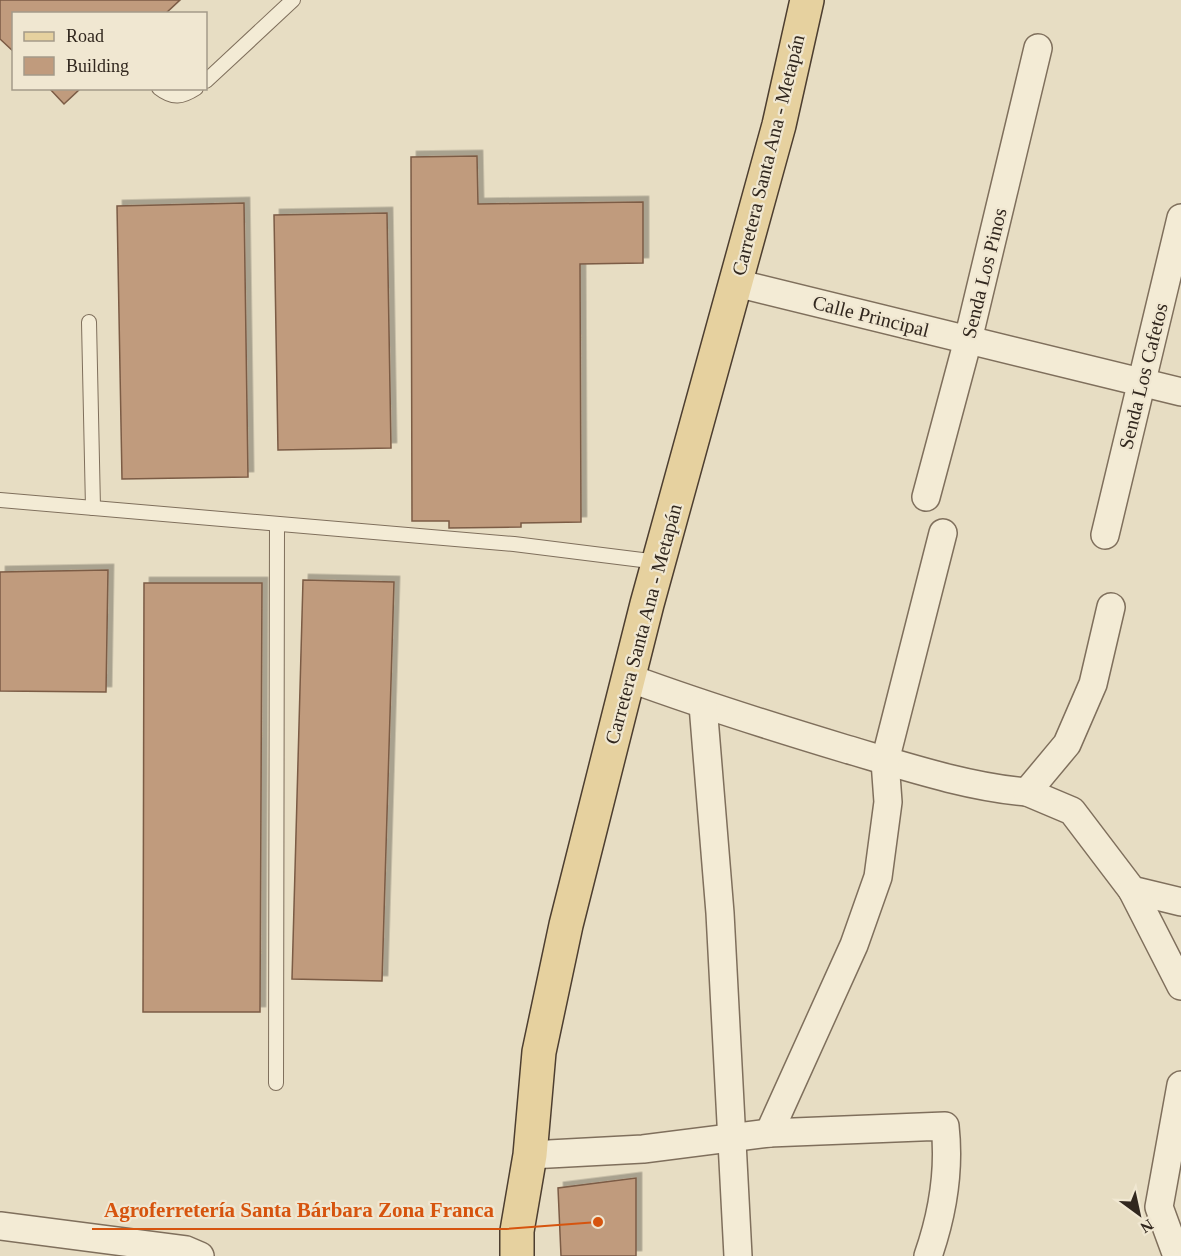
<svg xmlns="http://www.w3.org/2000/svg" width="1181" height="1256" viewBox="0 0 1181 1256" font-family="Georgia,serif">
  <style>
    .building { fill: #c09b7d; stroke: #7b5b45; stroke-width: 1.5; filter: url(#shadow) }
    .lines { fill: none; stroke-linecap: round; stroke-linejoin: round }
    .service-casing { stroke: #7f6f5c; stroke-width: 16 }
    .minor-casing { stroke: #7f6f5c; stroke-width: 30 }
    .primary-casing { stroke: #4d3e30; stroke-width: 36 }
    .service { stroke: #f3ebd5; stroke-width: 14 }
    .minor { stroke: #f3ebd5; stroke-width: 27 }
    .primary { stroke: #e6d19f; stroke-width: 33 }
    .labels { text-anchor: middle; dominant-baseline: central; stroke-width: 4.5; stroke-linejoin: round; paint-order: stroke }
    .street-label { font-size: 20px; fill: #31271e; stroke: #f0e7d1 }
    .leader { fill: none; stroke: #d6540e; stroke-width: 2 }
    .callout-dot { fill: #d6540e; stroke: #f0e7d1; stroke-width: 2 }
    .callout-label { font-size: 21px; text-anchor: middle; font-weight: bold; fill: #d6540e; stroke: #f0e7d1; stroke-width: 4.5; stroke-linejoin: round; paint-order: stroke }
  </style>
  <defs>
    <filter id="shadow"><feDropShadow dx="5.5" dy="-5.5" stdDeviation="0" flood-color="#0004"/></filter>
  </defs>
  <rect width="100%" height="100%" fill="#e7ddc3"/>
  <!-- building -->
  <g class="building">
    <polygon points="0,0 180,0 165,14 14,14 14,52 0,39"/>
    <polygon points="49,88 81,88 64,104"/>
    <polygon points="477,156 478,204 643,202 643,263 580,264 581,522 521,523 521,527 449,528 449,521 412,521 411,157"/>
    <polygon points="244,203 248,477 122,479 117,206"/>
    <polygon points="387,213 391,448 278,450 274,215"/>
    <polygon points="108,570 106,692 0,691 0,572"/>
    <polygon points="303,580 394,582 382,981 292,979"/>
    <polygon points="144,583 262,583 260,1012 143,1012"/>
    <polygon points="636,1178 636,1256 561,1256 558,1188"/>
  </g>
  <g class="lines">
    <!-- service casing -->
    <g class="service-casing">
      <g id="service">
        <polyline points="206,81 293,0"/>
        <path d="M159,88c14,11 23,9 37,0"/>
        <polyline points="89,322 93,508"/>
        <polyline points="0,500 514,544 658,562"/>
        <polyline points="276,1083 277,524"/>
      </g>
    </g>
    <!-- minor casing -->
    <g class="minor-casing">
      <g id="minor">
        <polyline points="736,283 1181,392"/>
        <polyline points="926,497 968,340 1038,48"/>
        <polyline points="1105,535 1181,218"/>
        <path d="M629,678c71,26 144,49 217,71 58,17 121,38 181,43l40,-48 26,-60 18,-77"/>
        <polyline points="703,705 720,913 738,1256"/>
        <polyline points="1027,792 1072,811 1132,890 1181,902"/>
        <polyline points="1132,890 1181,986"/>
        <polyline points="769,1133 854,945 878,877 888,802 885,761 943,533"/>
        <path d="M530,1155l113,-6 126,-16 176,-7c5,45 -2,87 -17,130"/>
        <polyline points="0,1226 186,1250 200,1256"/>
        <polyline points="1177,1256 1159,1207 1181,1085"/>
      </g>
    </g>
    <!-- primary casing -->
    <g class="primary-casing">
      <polyline id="primary" points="517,1256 517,1231 530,1155 539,1052 566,925 647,604 779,125 807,0"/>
    </g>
    <!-- service -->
    <use href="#service" class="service"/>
    <!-- minor -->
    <use href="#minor" class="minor"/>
    <!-- primary -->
    <use href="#primary" class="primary"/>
  </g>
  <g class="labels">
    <!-- street labels -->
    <g class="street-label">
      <text transform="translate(768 155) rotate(-76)">Carretera Santa Ana - Metapán</text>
      <text transform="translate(984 273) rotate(-76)">Senda Los Pinos</text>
      <text transform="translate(871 316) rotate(14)">Calle Principal</text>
      <text transform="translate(1143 376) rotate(-76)">Senda Los Cafetos</text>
      <text transform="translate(643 624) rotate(-75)">Carretera Santa Ana - Metapán</text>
    </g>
  </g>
  <!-- callouts -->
  <path class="leader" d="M598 1222L506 1229H92"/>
  <circle class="callout-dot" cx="598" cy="1222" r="6"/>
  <g class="callout-label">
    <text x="299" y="1217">Agroferretería Santa Bárbara Zona Franca</text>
  </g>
  <!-- legend -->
  <rect x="12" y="12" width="195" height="78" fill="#f0e7d1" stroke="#a49a89" stroke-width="1.5"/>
  <rect x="24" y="32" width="30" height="9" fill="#e6d19f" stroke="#a49a89" stroke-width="1.5"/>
  <text x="66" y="42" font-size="18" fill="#31271e">Road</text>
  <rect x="24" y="57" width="30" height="18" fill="#c09b7d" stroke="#a49a89" stroke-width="1.5"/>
  <text x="66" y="72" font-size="18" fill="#31271e">Building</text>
  <!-- north arrow -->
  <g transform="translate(1139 1214) rotate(147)" stroke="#f0e7d1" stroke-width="4.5" paint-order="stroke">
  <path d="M0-4.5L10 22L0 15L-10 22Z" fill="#31271e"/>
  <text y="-9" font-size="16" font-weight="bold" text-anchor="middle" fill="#31271e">N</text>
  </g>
</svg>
